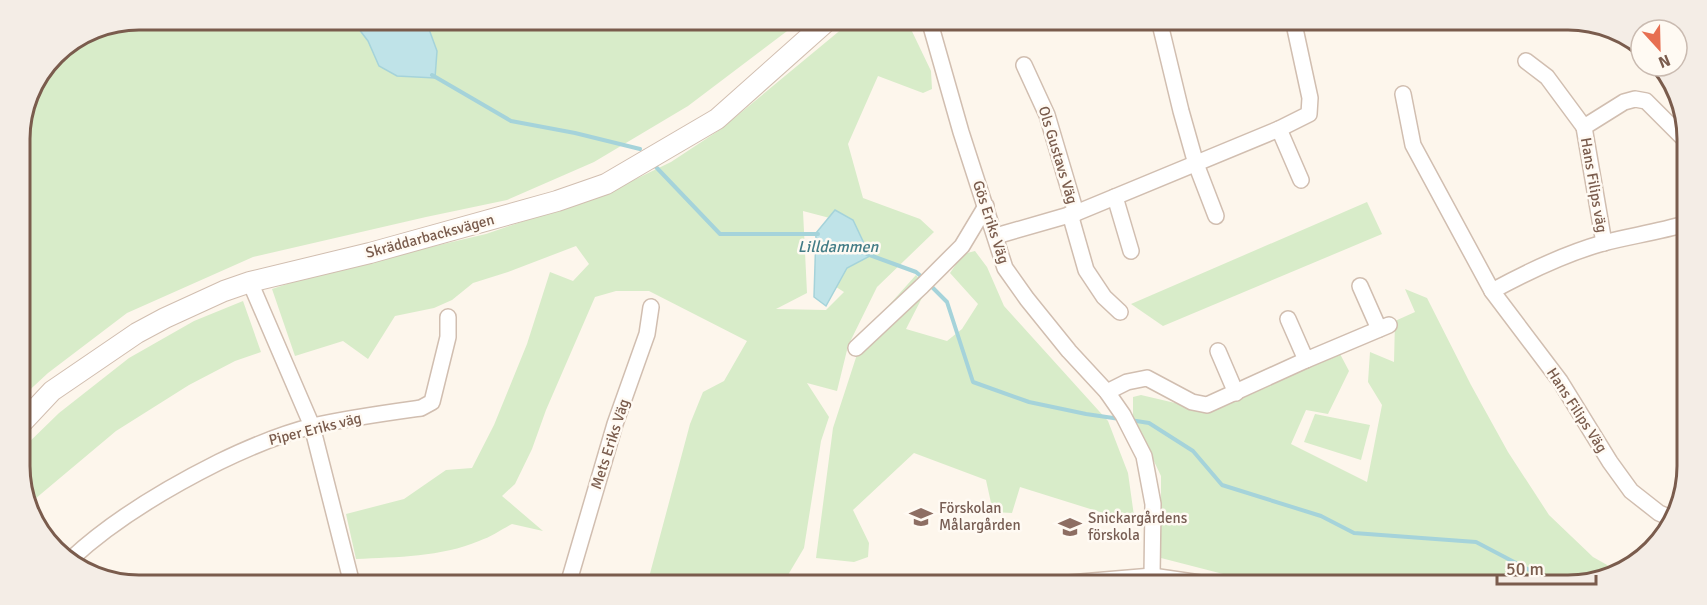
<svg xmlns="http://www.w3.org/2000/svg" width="1707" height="605" viewBox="0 0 1707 605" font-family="Signika,sans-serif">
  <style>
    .green { fill: #d8ecc9; fill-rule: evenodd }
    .water { fill: #bfe3e8; stroke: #a5d3da; stroke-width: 1.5 }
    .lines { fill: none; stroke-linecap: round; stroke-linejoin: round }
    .stream { stroke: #a5d3da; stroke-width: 4 }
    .minor-casing { stroke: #d1beb0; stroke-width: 18 }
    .tertiary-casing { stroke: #d1beb0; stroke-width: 22 }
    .minor { stroke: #fff; stroke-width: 15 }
    .tertiary { stroke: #fff; stroke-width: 20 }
    .labels { text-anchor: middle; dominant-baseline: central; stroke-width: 5; stroke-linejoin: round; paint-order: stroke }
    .street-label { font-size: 15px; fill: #7a5c4d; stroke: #fffaf3 }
    .education-label { font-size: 15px; fill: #785e54; stroke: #fffaf3; text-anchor: start }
    .water-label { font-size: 16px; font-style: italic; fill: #437c86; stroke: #fffaf3 }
    .rim { fill: none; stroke: #7a5c4d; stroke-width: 3 }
  </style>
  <rect width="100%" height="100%" fill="#fdf6ec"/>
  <!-- green -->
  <g class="green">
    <polygon points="139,20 352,20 368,41 379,66 435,78 437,51 426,21 799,22 688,106 594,162 507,200 426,217 253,257 127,313 48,373 21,398 20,131 32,86 60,49 94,28"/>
    <path d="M849,23h59l23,48 1,18 -9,4 -45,-17 -30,68 15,54 57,21 14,13 -57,55 -29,59 -11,45 -30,-8 22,34 -8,24 -17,107 -19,32 -10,2 -127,-1 42,-157 13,-32 21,-11 23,-40 -98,-50h-33l-21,6 -49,113 -14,39 -17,35 -13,12 41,35 -31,-7c-11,6 -21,13 -33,17 -38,16 -82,16 -123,18l-10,-45 58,-15 42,-29 26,-2 22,-43 33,-81 23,-72 23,9 16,-17 -13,-18 -68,26 -35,11 -21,17 -18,8 -39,8 -27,43 -25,-18 -48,15 -23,-67 48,-16 166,-39 123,-42 62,-30 50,-33zM803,211l42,11 -12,63 11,7 -18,18 -50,-1 31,-16z"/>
    <polygon points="1367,202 1382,234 1163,326 1131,304"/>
    <polygon points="975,251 987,267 1004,306 1108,421 1128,473 1135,523 1020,487 1012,513 993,512 986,480 914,453 853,510 869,543 868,557 854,562 816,558 833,428 864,333 916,275 927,288 906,329 947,341 962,329 978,304 950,273 963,254"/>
    <polygon points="1405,289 1427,298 1471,385 1508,452 1549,515 1593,557 1616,570 1575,585 1262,584 1161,558 1161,476 1133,417 1133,397 1141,395 1205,410 1339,352 1349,371 1328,414 1306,410 1291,444 1367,482 1382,405 1368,382 1370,352 1394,362 1395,321 1415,312"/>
    <polygon points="243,301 261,352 235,361 189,385 116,431 29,504 22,489 22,449 59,413 129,358 194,321"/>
    <polygon points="1315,414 1370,425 1361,460 1304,442"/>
  </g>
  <!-- water -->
  <g class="water">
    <polygon points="352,20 426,21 437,51 435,78 397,76 379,66 368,41"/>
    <polygon points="835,210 853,220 870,256 847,268 826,306 814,297 816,233"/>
  </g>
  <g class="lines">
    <!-- stream -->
    <g class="stream">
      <polyline points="432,75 511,121 575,133 640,149"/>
      <polyline points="656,167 720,234 818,234"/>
      <polyline points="867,254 916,272 923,278"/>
      <polyline points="928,283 947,302 973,382 1029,402 1086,414 1120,419"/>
      <polyline points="1130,420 1149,423 1193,451 1222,485 1321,516 1354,533 1476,542 1535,573 1551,585"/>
    </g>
    <!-- minor casing -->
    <g class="minor-casing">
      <g id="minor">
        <polyline points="930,23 961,132 1005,268 1027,299 1069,351 1107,392 1123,415 1144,456 1153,504 1152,576"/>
        <polyline points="1160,24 1181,111 1196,164 1216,216"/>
        <polyline points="1526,61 1547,77 1584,127 1624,102 1635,99 1646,101 1686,141"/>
        <polyline points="1024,65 1047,115 1076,213"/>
        <polyline points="1403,94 1413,145 1492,291 1560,381 1610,462 1631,491 1659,513 1671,518"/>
        <polyline points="1584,127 1604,243"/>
        <polyline points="1279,129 1301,180"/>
        <polyline points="1115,197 1131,251"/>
        <polyline points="1070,214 1086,270 1104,297 1120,312"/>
        <polyline points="996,236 1076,213 1279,129 1309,114 1310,98 1294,24"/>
        <polyline points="250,282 312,426 351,580"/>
        <polyline points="1360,286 1379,329"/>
        <path d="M1492,291c35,-19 72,-37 111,-48 27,-7 55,-11 82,-19"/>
        <polyline points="1288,319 1306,360"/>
        <polyline points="856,348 922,286 962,246 986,206"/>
        <polyline points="1218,351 1236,393"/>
        <polyline points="1107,392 1127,382 1147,378 1192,402 1207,405 1306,360 1389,325"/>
        <path d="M71,559c43,-40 96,-71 148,-97 31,-15 61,-28 94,-36 35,-8 72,-13 108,-18l11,-6 16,-65v-20"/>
        <polyline points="569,581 615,424 647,334 651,307"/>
        <polyline points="1069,583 1152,576 1207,584"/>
      </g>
    </g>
    <!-- tertiary casing -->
    <g class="tertiary-casing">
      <polyline id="tertiary" points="21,424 52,391 137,333 165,318 224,291 250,282 370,253 557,201 606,184 717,119 826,22"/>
    </g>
    <!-- minor -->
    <use href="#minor" class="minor"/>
    <!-- tertiary -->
    <use href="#tertiary" class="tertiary"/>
  </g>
  <!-- icons -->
  <defs>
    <g id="school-bare" transform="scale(1.8)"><path d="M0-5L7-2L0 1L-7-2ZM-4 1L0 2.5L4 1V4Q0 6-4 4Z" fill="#8d6e63" stroke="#fffaf3" stroke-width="2.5" paint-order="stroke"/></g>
  </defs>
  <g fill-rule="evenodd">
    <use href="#school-bare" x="921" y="517"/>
    <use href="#school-bare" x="1070" y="527"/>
  </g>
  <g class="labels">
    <!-- street labels -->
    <g class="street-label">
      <text transform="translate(1058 155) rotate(73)">Ols Gustavs Väg</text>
      <text transform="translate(1594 185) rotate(80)">Hans Filips väg</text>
      <text transform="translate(991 222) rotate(72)">Gös Eriks Väg</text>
      <text transform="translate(430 236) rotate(-15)">Skräddarbacksvägen</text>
      <text transform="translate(1577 410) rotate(57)">Hans Filips Väg</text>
      <text transform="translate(315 429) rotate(-14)">Piper Eriks väg</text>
      <text transform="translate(610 444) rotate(-72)">Mets Eriks Väg</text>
    </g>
    <!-- education labels -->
    <g class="education-label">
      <text x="939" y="508">Förskolan<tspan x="939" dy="17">Målargården</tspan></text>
      <text x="1088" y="518">Snickargårdens<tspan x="1088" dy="17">förskola</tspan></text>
    </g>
    <!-- water labels -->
    <g class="water-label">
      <text x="838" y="247">Lilldammen</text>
    </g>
  </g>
  <!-- crop -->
  <path d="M0 0H1707V605H0ZM139 30H1568A109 109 0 0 1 1677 139V466A109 109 0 0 1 1568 575H139A109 109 0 0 1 30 466V139A109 109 0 0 1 139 30Z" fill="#f4ede6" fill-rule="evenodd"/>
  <path class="rim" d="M139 30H1568A109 109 0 0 1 1677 139V466A109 109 0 0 1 1568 575H139A109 109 0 0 1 30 466V139A109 109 0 0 1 139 30Z"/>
  <!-- north arrow -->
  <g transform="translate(1659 48) rotate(158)"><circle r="28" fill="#fffaf3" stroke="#cabbb1" stroke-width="1.5"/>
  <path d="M0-4.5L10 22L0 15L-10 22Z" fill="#e76f51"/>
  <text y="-9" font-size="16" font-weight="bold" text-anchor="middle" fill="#7a5c4d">N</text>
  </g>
  <!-- scale -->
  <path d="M1497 575v9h99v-9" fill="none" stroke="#7a5c4d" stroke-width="3"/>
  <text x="1506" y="575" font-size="18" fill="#7a5c4d" stroke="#fffaf3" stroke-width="4.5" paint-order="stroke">50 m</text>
</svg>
